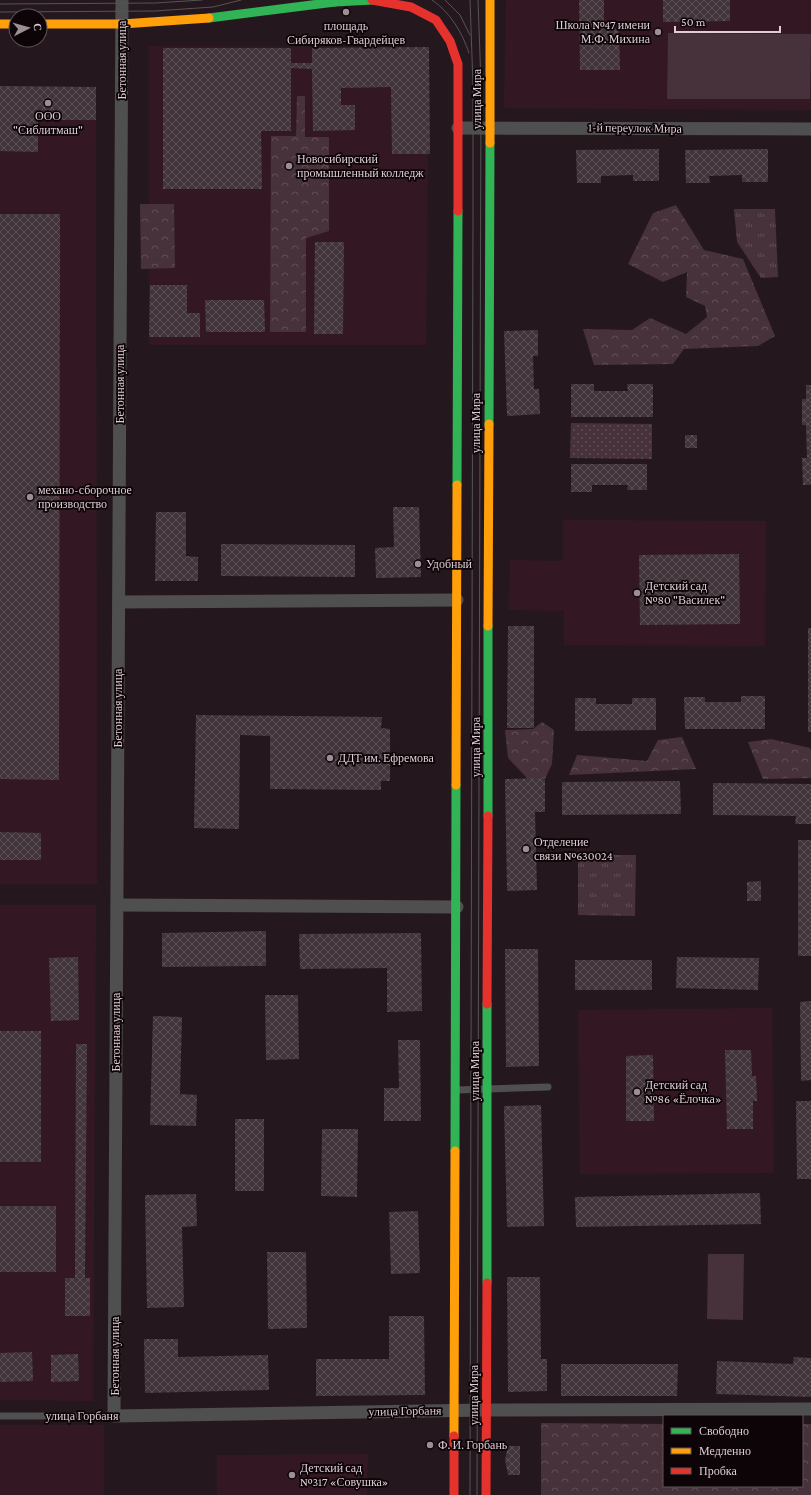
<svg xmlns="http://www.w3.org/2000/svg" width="811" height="1495" viewBox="0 0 811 1495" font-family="'Crimson Pro',serif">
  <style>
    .built { fill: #331824 }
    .grass { fill: url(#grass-dots) }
    .forest { fill: url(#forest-crowns) }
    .park { fill: url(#park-tufts) }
    .pitch { fill: #47313b }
    .building { fill: url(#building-cross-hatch) }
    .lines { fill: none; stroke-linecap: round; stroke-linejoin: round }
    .lane { stroke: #4e4f4e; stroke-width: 7 }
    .street { stroke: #4e4f4e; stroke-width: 13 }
    .fast { stroke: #30b455; stroke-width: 9 }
    .slow { stroke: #ff9f0a; stroke-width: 9 }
    .jam { stroke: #e5322d; stroke-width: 9 }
    .tram { stroke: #555454; stroke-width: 1 }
    .poi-dot { fill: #9d8e94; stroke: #0c0407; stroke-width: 1.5 }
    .labels { text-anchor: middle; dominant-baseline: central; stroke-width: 3.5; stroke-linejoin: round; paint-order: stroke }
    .poi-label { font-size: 12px; fill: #deced4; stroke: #0c0407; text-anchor: start }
    .street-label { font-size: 12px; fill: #deced4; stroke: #0c0407 }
  </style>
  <defs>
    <pattern id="grass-dots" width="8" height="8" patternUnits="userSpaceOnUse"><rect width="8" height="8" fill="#47313b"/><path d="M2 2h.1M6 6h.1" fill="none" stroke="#614e56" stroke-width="1.8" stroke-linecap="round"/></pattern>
    <pattern id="forest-crowns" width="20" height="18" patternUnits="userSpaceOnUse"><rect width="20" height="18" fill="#47313b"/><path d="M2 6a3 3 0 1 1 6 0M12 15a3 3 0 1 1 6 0" fill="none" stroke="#614e56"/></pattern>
    <pattern id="park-tufts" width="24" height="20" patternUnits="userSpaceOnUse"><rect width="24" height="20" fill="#47313b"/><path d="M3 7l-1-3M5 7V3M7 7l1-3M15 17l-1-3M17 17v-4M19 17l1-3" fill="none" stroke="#614e56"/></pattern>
    <pattern id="building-cross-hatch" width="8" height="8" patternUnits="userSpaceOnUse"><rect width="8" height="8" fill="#41353b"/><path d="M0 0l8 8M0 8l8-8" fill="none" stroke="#5c5156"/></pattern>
  </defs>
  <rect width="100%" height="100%" fill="#24181e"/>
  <!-- built -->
  <g class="built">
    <polygon points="506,0 811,0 811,110 504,108"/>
    <polygon points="149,46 429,47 426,345 149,345"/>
    <polygon points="0,86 96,87 97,884 0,884"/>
    <polygon points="563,520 766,521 765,646 564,645 564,611 509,610 510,560 563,561"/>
    <polygon points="0,905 96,905 93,1401 0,1400"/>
    <polygon points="772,1008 774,1173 580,1174 578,1010"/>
    <rect x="0" y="1425" width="104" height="70"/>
    <polygon points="368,1454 367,1495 217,1495 217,1455"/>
  </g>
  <!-- grass -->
  <polygon class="grass" points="571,423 652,424 652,459 570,458"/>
  <!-- forest -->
  <g class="forest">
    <polygon points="297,96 305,96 305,137 329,137 329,231 306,238 306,332 270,332 271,136 296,136"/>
    <polygon points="140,204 174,204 175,268 141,269"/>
    <polygon points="676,205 704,250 743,259 775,336 758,346 684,349 673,364 594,365 583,329 632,330 650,318 686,334 707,317 705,306 686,297 687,272 663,282 628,264 653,213"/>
    <polygon points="542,722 554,730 552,764 545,779 528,779 508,758 505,730 533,729"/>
    <polygon points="682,737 696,769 569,775 577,755 647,761 658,740"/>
    <polygon points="771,739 810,748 811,751 811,778 763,779 748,742"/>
    <polygon points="541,1423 664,1424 664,1486 802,1486 802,1424 811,1424 811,1495 541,1495"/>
  </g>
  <!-- park -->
  <g class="park">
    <polygon points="734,209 775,209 778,277 761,278 737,242"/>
    <polygon points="578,855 636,855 635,916 578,915"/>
  </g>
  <!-- pitch -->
  <g class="pitch">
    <polygon points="668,33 811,34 810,99 667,99"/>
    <polygon points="708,1254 744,1254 743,1320 707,1319"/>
  </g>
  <!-- building -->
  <g class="building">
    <polygon points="579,0 604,0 604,29 619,28 620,70 580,70"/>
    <polygon points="663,0 730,0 730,21 663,22"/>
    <polygon points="429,47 430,154 392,154 391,87 341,88 341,105 355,105 355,130 313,131 312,69 291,68 291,131 261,131 262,189 163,189 163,48 291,48 291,63 312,63 312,48"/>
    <polygon points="0,86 96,87 96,120 38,120 38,152 0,151"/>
    <polygon points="659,149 659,181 633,181 633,175 601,176 601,183 577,183 576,150"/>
    <polygon points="768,149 768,182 742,182 742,175 709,176 710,183 686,183 685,150"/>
    <polygon points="0,214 60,214 59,780 0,779"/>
    <polygon points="315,242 344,242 343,334 314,334"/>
    <polygon points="150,285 187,285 187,313 200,313 200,337 149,337"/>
    <polygon points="205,300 264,300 265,332 206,332"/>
    <polygon points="538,330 538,356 533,356 534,389 539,389 540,414 507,416 504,331"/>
    <polygon points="571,384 594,384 594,391 628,391 627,384 653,384 653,417 571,417"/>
    <polygon points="806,385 811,385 811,485 803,485 802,458 807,458 806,425 802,425 802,399 806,399"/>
    <rect x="685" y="435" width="12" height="13"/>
    <polygon points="571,464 647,464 647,490 627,490 628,485 592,485 592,492 571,492"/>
    <polygon points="393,507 419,507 421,577 376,578 375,548 394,547"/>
    <polygon points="156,512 186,512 186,556 198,557 198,581 155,581"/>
    <polygon points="221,544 355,545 355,577 221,576"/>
    <polygon points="739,554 740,624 640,625 639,555"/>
    <polygon points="508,626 534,626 534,728 507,728"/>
    <rect x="808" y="628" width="3" height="104"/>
    <polygon points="741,696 765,696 765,729 685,729 684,697 705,697 705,702 741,702"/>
    <polygon points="575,698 596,698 596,704 632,704 632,698 656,698 656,730 575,731"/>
    <polygon points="196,715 382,717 381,728 390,729 390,781 381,781 381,790 270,789 270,736 240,735 239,829 194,828"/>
    <polygon points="545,778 545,812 535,812 537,890 507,891 505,779"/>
    <polygon points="680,781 681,814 562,815 562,782"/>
    <polygon points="713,783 811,784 811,824 795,824 796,816 713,815"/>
    <polygon points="0,832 41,833 41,860 0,860"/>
    <rect x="798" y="840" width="13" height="116"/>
    <polygon points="761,881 761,901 747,901 747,882"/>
    <polygon points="266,931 266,966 162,967 162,933"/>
    <polygon points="421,933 422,1011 387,1012 387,968 300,969 299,934"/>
    <polygon points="505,949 538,949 539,1066 506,1067"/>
    <polygon points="78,957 79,1020 51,1021 49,958"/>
    <polygon points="677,957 759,958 758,990 676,988"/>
    <rect x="575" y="960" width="77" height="30"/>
    <polygon points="265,995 298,995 299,1059 266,1060"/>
    <polygon points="811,1001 811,1080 801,1081 800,1002"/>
    <polygon points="153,1016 182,1017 180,1094 197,1095 196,1126 150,1125"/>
    <rect x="0" y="1031" width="41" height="131"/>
    <polygon points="398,1040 420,1040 421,1121 384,1121 384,1088 399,1088"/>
    <polygon points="76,1044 87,1044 85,1278 90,1278 90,1316 65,1316 65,1278 75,1278"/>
    <polygon points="725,1050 751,1050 752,1076 756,1076 757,1101 753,1101 753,1129 727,1129"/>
    <polygon points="653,1055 654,1121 626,1121 626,1056"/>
    <polygon points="796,1101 811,1101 811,1179 797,1179"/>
    <polygon points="541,1105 544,1226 507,1227 504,1106"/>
    <rect x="235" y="1119" width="29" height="72"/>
    <polygon points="322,1129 358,1129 357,1197 321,1196"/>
    <polygon points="760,1193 761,1224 576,1227 575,1197"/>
    <polygon points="196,1194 197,1226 182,1227 184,1307 147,1308 145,1195"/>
    <rect x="0" y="1206" width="56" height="66"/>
    <polygon points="418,1211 420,1273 391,1274 389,1212"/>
    <polygon points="267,1252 306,1252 307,1328 268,1329"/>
    <polygon points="507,1277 540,1277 541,1359 547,1359 547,1391 508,1392"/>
    <polygon points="389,1316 424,1316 425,1395 316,1396 316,1359 389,1359"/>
    <polygon points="144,1339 178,1339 178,1357 268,1355 269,1390 145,1393"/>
    <polygon points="32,1352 33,1381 0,1382 0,1353"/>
    <polygon points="78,1354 79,1381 51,1382 51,1355"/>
    <polygon points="794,1357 811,1358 811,1397 716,1394 717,1361 793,1364"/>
    <polygon points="561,1364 678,1364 677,1396 561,1396"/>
    <polygon points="508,1446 520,1446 520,1475 508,1475 505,1460"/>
  </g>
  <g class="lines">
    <!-- lane -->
    <g class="lane">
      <polyline points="457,1090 548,1087"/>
      <polyline points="0,1416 114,1416"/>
    </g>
    <!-- street -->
    <g class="street">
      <polyline points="122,0 114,1416 486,1410 811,1409"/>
      <polyline points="458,128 811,129"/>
      <polyline points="119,602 457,600"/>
      <polyline points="117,905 457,907"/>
    </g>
    <!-- fast -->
    <g class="fast">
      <polyline points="330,0 335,2 373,0"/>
      <polyline points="209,18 335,2"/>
      <polyline points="489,424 490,143"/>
      <polyline points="457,485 458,211"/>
      <polyline points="488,816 488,626"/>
      <polyline points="455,1151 456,785"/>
      <polyline points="487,1283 487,1004"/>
    </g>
    <!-- slow -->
    <g class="slow">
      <polyline points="0,24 16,24"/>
      <polyline points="40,24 122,24 209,18"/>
      <polyline points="490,143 490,0"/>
      <polyline points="488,626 489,424"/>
      <polyline points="456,785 457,485"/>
      <polyline points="454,1436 455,1151"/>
    </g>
    <!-- jam -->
    <g class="jam">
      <polyline points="372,0 411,7 436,20 450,41 458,64 458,211"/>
      <polyline points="487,1004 488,816"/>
      <polyline points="454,1495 454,1436"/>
      <polyline points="486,1495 487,1283"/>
    </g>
    <!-- tram -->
    <g class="tram">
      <path d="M432,0c18,12 30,32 37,53"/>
      <polyline points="445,0 460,15 470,35"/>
      <polyline points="0,4 155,3 202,0"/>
      <polyline points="0,12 155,11 213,7 241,0"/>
      <polyline points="470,1495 473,211 473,85 470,0"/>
      <polyline points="477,1495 481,84 478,0"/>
    </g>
  </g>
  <!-- markers -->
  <g class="poi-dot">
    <circle cx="346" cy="12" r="4"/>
    <circle cx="658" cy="32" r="4"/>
    <circle cx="48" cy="103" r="4"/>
    <circle cx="289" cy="166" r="4"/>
    <circle cx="30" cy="497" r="4"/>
    <circle cx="418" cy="564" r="4"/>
    <circle cx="637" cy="593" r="4"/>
    <circle cx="330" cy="758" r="4"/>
    <circle cx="526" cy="849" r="4"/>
    <circle cx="637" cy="1092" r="4"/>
    <circle cx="430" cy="1445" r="4"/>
    <circle cx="292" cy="1475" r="4"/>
  </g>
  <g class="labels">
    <!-- poi labels -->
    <g class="poi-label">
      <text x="650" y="25" text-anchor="end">Школа №47 имени<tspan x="650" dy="14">М.Ф. Михина</tspan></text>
      <text x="346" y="26" text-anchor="middle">площадь<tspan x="346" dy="14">Сибиряков-Гвардейцев</tspan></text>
      <text x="48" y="116" text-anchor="middle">ООО<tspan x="48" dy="14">"Сиблитмаш"</tspan></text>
      <text x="297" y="159">Новосибирский<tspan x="297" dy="14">промышленный колледж</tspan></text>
      <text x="38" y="490">механо-сборочное<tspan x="38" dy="14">производство</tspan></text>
      <text x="426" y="564">Удобный</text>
      <text x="645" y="586">Детский сад<tspan x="645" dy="14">№80 "Василек"</tspan></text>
      <text x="338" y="758">ДДТ им. Ефремова</text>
      <text x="534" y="842">Отделение<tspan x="534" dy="14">связи №630024</tspan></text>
      <text x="645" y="1085">Детский сад<tspan x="645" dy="14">№86 «Ёлочка»</tspan></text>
      <text x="438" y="1445">Ф. И. Горбань</text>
      <text x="300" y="1468">Детский сад<tspan x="300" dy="14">№317 «Совушка»</tspan></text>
    </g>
    <!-- street labels -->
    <g class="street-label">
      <text transform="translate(122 60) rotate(-90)">Бетонная улица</text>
      <text transform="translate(477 99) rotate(-90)">улица Мира</text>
      <text transform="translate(635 128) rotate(1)">1-й переулок Мира</text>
      <text transform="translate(120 384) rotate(-90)">Бетонная улица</text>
      <text transform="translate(476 423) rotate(-90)">улица Мира</text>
      <text transform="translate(118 708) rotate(-90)">Бетонная улица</text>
      <text transform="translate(476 747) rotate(-90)">улица Мира</text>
      <text transform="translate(116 1032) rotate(-90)">Бетонная улица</text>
      <text transform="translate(475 1071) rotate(-90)">улица Мира</text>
      <text transform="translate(115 1356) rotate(-90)">Бетонная улица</text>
      <text transform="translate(474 1395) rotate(-90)">улица Мира</text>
      <text transform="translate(405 1411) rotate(-1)">улица Горбаня</text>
      <text x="82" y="1416">улица Горбаня</text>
    </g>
  </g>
  <!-- legend -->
  <rect x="663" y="1415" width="140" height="72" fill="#0c0407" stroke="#605559"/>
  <rect x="671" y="1428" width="20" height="6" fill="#30b455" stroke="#605559"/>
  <text x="699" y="1435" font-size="12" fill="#deced4">Свободно</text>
  <rect x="671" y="1448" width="20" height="6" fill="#ff9f0a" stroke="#605559"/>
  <text x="699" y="1455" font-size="12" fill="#deced4">Медленно</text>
  <rect x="671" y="1468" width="20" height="6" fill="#e5322d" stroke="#605559"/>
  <text x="699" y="1475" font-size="12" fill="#deced4">Пробка</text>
  <!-- north arrow -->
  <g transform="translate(28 28) rotate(84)"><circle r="19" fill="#0c0407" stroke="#605559"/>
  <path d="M0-3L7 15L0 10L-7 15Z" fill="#9d8e94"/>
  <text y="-6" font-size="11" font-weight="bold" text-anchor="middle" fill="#deced4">С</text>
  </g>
  <!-- scale -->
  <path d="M675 26v6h105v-6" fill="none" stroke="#deced4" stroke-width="2"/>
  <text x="681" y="26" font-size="12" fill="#deced4" stroke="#0c0407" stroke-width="3" paint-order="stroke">50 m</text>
</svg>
